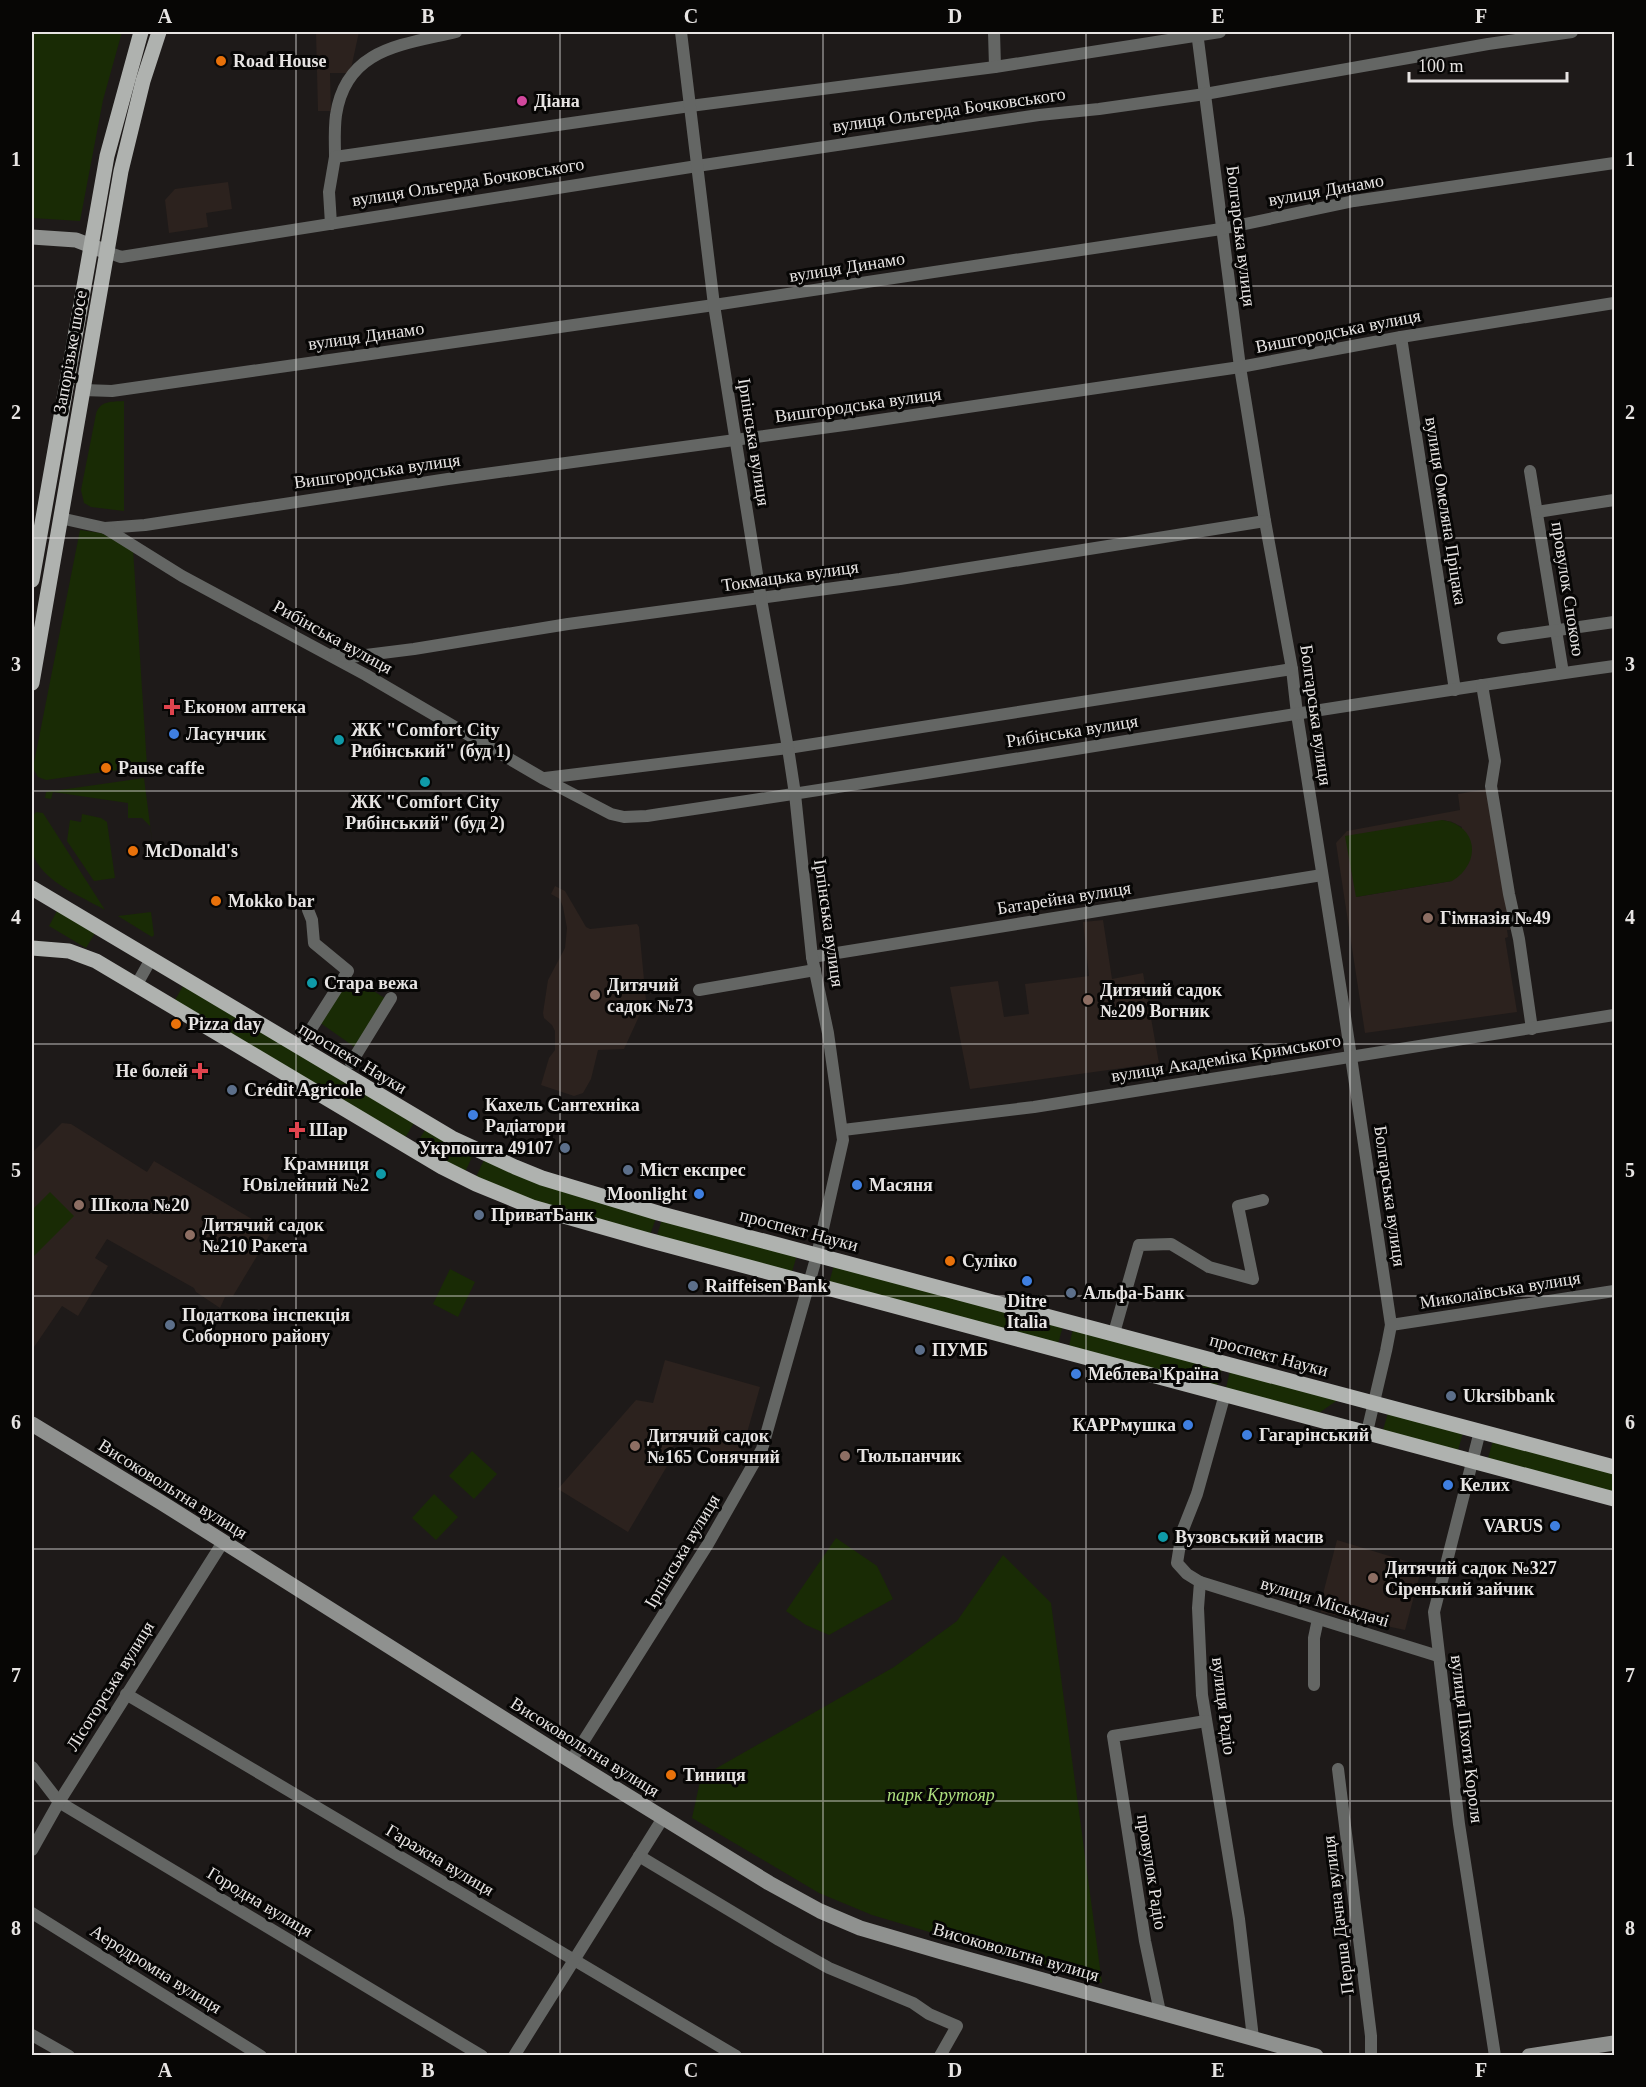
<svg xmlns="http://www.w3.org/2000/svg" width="1646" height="2087" viewBox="0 0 1646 2087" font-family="Georgia,serif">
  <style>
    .built { fill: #2c221e; fill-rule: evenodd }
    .green { fill: #192b05 }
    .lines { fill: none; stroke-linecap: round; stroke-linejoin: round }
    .street { stroke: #646664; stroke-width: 12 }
    .secondary { stroke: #8f918f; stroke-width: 15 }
    .primary { stroke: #afb2af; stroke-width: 15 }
    .grid { fill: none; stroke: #e7e4e3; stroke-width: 1.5; stroke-opacity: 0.55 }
    .food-dot { fill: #e8710a; stroke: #070605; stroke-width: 2 }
    .hotel-dot { fill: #d1479c; stroke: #070605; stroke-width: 2 }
    .health-dot { fill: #e0444e; stroke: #070605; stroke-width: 2 }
    .shop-dot { fill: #3f7fe0; stroke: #070605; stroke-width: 2 }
    .culture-dot { fill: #0f9aa8; stroke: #070605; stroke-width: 2 }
    .education-dot { fill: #8d6e63; stroke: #070605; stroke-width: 2 }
    .service-dot { fill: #5c6f8a; stroke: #070605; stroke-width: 2 }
    .labels { text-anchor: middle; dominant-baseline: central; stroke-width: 6; stroke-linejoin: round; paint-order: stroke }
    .poi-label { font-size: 18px; font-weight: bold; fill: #e7e4e3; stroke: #070605; text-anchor: start }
    .street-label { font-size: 18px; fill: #e7e4e3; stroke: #070605 }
    .park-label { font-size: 18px; font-style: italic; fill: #addf7e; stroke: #070605 }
    .neatline { fill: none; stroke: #e7e4e3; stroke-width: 2 }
    .grid-label { font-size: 20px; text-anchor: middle; font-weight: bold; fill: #e7e4e3 }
  </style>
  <rect width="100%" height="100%" fill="#1e1a19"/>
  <!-- built -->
  <g class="built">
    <polygon points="316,32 359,32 350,73 330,73 331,111 318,111"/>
    <polygon points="228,182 232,209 206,213 208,227 169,233 165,200 175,189"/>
    <path d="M1487,789l24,141h-4l1,7 -3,1 12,74 -152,21 -29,-190 11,-12 113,-21 -2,-16zM1442,820l10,2 10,5 -10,54 -96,16z"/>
    <polygon points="555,886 565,891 586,927 590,929 637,924 639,927 647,1011 641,1012 624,1049 598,1050 591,1079 583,1093 574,1096 541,1085 549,1058 555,1050 555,1031 552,1025 544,1018 543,1013 548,980 565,948 567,928 563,907 560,899 551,894"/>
    <polygon points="1103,920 1112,979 1143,973 1159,1063 970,1089 950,987 998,981 1004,1017 1029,1014 1025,984 1089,976 1083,922"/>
    <polygon points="62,1123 71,1124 147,1172 154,1161 272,1231 233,1296 225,1297 220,1308 196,1292 194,1288 107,1239 95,1258 108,1266 78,1316 62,1306 32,1350 32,1153"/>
    <polygon points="665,1360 760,1387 743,1447 733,1462 680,1435 669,1453 673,1456 628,1532 558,1489 636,1400 653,1403"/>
    <polygon points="1337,1540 1422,1566 1405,1630 1321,1612 1324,1599 1324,1590"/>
  </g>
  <!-- green -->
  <g class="green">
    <polygon points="32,32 122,32 103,100 80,221 32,218"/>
    <path d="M124,401v110l-33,-4 -7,-4 -3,-13 15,-76c4,-14 16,-12 28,-13z"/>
    <polygon points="80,530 101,533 133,549 147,766 46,780 38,777 33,768"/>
    <polygon points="144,778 153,848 150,826 142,818 128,818 128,803 53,792 51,799 45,798 46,792"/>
    <path d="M36,812l7,1 62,97c-24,-14 -65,-29 -73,-59 -3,-10 -1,-24 0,-34z"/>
    <polygon points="82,814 101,818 107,822 115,878 94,881 67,841 70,820 81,822"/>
    <path d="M1442,820c36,5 40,43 10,61l-96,16 -11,-61z"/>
    <polygon points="57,911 95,933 86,948 49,926"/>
    <polygon points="151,912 154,935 152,937 118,916"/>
    <polygon points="349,975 386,999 356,1048 319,1022"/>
    <polygon points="183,986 414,1123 405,1138 175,1000"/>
    <polygon points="425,1130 473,1155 465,1172 416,1145"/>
    <polygon points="484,1160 656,1218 650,1235 534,1202 476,1177"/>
    <polygon points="50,1192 74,1216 32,1258 32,1210"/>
    <polygon points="662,1219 797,1255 792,1272 657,1236"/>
    <polygon points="834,1265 1063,1326 1058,1344 829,1283"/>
    <polygon points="450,1269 475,1282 458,1317 433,1304"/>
    <polygon points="1073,1329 1222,1369 1217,1386 1069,1346"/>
    <polygon points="1230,1371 1339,1399 1319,1413 1226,1388"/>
    <polygon points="1388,1413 1463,1433 1458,1450 1383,1430"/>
    <polygon points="1493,1441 1614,1473 1614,1492 1488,1458"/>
    <polygon points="472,1451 497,1474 474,1499 449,1476"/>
    <polygon points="434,1494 458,1517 436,1540 412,1518"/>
    <polygon points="836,1538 877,1566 893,1599 829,1635 806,1625 786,1611"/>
    <polygon points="1003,1555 1051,1603 1102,1983 872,1915 819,1893 692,1818 701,1777 894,1667 957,1621"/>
  </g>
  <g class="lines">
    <!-- street -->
    <g class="street">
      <polyline points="994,32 995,67"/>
      <polyline points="1197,32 1240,367 1265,521 1292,669 1297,714 1344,1010 1391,1325 1386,1351 1367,1432"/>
      <path d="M335,157c0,-14 -1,-28 1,-42 10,-67 66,-70 120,-83"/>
      <polyline points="331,224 329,192 335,157 690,106 995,67 1220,32"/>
      <polyline points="107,252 121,257 697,166 1039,115 1099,109 1205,94 1488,44 1572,32"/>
      <polyline points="1401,337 1455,690"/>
      <polyline points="83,390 112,391 714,305 1221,229 1354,201 1614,163"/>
      <polyline points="1530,471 1563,673"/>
      <polyline points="1537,512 1614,500"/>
      <polyline points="60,518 105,528 145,525 448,479 859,423 1240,367 1401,337 1614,303"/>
      <path d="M105,528l77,48 184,99 178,104 67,35 13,3 23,-1c323,-47 644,-105 967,-150"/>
      <polyline points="1503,638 1614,622"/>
      <polyline points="334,654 350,657 414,649 568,624 900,579 1265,521"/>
      <polyline points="1482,685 1495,761 1491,786 1509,894 1519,939 1532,1029"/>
      <polyline points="545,778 788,748 1292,669"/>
      <polyline points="812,957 1322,875"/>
      <polyline points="137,984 151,959"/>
      <polyline points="699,990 815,970"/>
      <polyline points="299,1048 348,971 314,943 312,920 308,910"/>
      <polyline points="351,1063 391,998"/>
      <polyline points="843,1130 1034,1107 1614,1015"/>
      <polyline points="1391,1325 1614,1291"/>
      <polyline points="1114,1333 1139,1245 1171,1244 1209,1267 1253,1279 1238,1206 1263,1200"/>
      <polyline points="1225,1394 1197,1494 1182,1532 1177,1563 1187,1574 1200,1582 1198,1608 1202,1695 1239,1919 1253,2038"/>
      <polyline points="1480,1431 1434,1612 1459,1824 1495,2056"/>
      <polyline points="1200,1582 1438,1656"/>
      <polyline points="1314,1685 1314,1638 1318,1619"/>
      <polyline points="126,1694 736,2056"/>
      <polyline points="571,1761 708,1544 762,1449 817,1255 843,1140 828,1033 812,957 795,794 788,748 761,599 714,305 681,32"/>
      <polyline points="32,1767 59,1802 482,2056"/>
      <polyline points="1338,1769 1371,2036 1371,2056"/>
      <polyline points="32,1850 59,1802 223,1542"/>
      <polyline points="639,1856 779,1940 829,1968 913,2003 929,2014 957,2026 940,2056"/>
      <polyline points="32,1913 261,2056"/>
      <polyline points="1160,2012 1145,1941 1113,1736 1206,1721"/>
      <polyline points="32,2035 69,2056"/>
      <polyline points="514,2056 663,1818"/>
    </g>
    <!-- secondary -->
    <g class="secondary">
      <polyline points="32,237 76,240 107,252"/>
      <polyline points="32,1424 162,1503 571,1761 769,1883 820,1911 860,1928 942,1952 1316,2056"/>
      <polyline points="1529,2056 1614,2043"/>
    </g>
    <!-- primary -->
    <g class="primary">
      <polyline points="32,580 107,156 141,32"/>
      <polyline points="32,683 121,171 143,81 159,32"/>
      <polyline points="32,888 452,1138 515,1167 542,1178 658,1213 1614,1467"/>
      <polyline points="32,948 69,951 96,961 442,1167 476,1184 532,1207 648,1240 1614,1499"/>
    </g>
  </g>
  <!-- grid -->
  <path class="grid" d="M296,32v2024M560,32v2024M823,32v2024M1086,32v2024M1350,32v2024M32,286h1582M32,538h1582M32,791h1582M32,1044h1582M32,1296h1582M32,1549h1582M32,1801h1582"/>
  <!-- markers -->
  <g class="food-dot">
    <circle cx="221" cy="61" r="6"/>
    <circle cx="106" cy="768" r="6"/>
    <circle cx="133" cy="851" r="6"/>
    <circle cx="216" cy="901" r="6"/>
    <circle cx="176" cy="1024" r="6"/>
    <circle cx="950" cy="1261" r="6"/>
    <circle cx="671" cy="1775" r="6"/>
  </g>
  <circle class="hotel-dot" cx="522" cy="101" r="6"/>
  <g class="health-dot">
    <path d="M169 698h6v6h6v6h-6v6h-6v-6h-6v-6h6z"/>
    <path d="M197 1062h6v6h6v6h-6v6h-6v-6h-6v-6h6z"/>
    <path d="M294 1121h6v6h6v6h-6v6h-6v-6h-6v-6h6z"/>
  </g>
  <g class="shop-dot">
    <circle cx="174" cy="734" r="6"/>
    <circle cx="473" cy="1115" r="6"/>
    <circle cx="857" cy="1185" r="6"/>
    <circle cx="699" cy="1194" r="6"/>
    <circle cx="1027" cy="1281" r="6"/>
    <circle cx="1076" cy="1374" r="6"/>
    <circle cx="1188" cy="1425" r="6"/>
    <circle cx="1247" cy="1435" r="6"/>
    <circle cx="1448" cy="1485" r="6"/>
    <circle cx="1555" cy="1526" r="6"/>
  </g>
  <g class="culture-dot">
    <circle cx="339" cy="740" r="6"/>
    <circle cx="425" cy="782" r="6"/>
    <circle cx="312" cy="983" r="6"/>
    <circle cx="381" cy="1174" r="6"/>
    <circle cx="1163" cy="1537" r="6"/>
  </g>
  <g class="education-dot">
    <circle cx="1428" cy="918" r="6"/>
    <circle cx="595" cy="995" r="6"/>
    <circle cx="1088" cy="1000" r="6"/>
    <circle cx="79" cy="1205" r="6"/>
    <circle cx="190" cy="1235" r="6"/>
    <circle cx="635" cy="1446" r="6"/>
    <circle cx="845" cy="1456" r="6"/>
    <circle cx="1373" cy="1578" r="6"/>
  </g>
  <g class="service-dot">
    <circle cx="232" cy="1090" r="6"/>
    <circle cx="565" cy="1148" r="6"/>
    <circle cx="628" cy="1170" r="6"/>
    <circle cx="479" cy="1215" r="6"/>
    <circle cx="693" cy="1286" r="6"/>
    <circle cx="1071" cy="1293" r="6"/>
    <circle cx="170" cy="1325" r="6"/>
    <circle cx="920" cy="1350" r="6"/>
    <circle cx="1451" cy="1396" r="6"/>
  </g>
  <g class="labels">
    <!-- poi labels -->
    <g class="poi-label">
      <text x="233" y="61">Road House</text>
      <text x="534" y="101">Діана</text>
      <text x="184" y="707">Економ аптека</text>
      <text x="351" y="730">ЖК "Comfort City<tspan x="351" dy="21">Рибінський" (буд 1)</tspan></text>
      <text x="186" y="734">Ласунчик</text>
      <text x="118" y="768">Pause caffe</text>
      <text x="425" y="802" text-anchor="middle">ЖК "Comfort City<tspan x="425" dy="21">Рибінський" (буд 2)</tspan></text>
      <text x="145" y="851">McDonald's</text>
      <text x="228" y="901">Mokko bar</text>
      <text x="1440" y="918">Гімназія №49</text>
      <text x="324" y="983">Стара вежа</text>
      <text x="607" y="985">Дитячий<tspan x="607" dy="21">садок №73</tspan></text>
      <text x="1100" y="990">Дитячий садок<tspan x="1100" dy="21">№209 Вогник</tspan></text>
      <text x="188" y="1024">Pizza day</text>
      <text x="188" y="1071" text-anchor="end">Не болей</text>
      <text x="244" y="1090">Crédit Agricole</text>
      <text x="485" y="1105">Кахель Сантехніка<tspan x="485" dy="21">Радіатори</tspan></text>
      <text x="309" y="1130">Шар</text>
      <text x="553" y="1148" text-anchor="end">Укрпошта 49107</text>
      <text x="369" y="1164" text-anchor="end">Крамниця<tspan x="369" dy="21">Ювілейний №2</tspan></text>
      <text x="640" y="1170">Міст експрес</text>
      <text x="869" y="1185">Масяня</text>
      <text x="687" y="1194" text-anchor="end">Moonlight</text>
      <text x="91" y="1205">Школа №20</text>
      <text x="491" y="1215">ПриватБанк</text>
      <text x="202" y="1225">Дитячий садок<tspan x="202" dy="21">№210 Ракета</tspan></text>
      <text x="962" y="1261">Сулiко</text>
      <text x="705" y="1286">Raiffeisen Bank</text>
      <text x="1083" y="1293">Альфа-Банк</text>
      <text x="1027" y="1301" text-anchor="middle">Ditre<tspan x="1027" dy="21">Italia</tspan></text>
      <text x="182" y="1315">Податкова інспекція<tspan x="182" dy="21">Соборного району</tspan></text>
      <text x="932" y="1350">ПУМБ</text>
      <text x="1088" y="1374">Меблева Країна</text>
      <text x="1463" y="1396">Ukrsibbank</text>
      <text x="1176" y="1425" text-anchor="end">КАРРмушка</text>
      <text x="1259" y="1435">Гагарінський</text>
      <text x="647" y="1436">Дитячий садок<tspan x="647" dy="21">№165 Сонячний</tspan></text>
      <text x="857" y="1456">Тюльпанчик</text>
      <text x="1460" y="1485">Келих</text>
      <text x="1543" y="1526" text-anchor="end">VARUS</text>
      <text x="1175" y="1537">Вузовський масив</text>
      <text x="1385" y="1568">Дитячий садок №327<tspan x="1385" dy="21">Сіренький зайчик</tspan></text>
      <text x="683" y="1775">Тиниця</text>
    </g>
    <!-- street labels -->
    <g class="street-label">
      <text transform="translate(949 110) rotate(-8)">вулиця Ольгерда Бочковського</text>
      <text transform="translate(468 182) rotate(-9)">вулиця Ольгерда Бочковського</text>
      <text transform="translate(1326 190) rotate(-10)">вулиця Динамо</text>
      <text transform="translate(1241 236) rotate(83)">Болгарська вулиця</text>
      <text transform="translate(847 267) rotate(-9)">вулиця Динамо</text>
      <text transform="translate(1338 331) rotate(-11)">Вишгородська вулиця</text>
      <text transform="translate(366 336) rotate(-8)">вулиця Динамо</text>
      <text transform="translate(70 352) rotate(-80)">Запорізьке шосе</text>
      <text transform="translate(858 405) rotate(-8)">Вишгородська вулиця</text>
      <text transform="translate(754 442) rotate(81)">Ірпінська вулиця</text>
      <text transform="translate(377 471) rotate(-8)">Вишгородська вулиця</text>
      <text transform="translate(1446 511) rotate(81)">вулиця Омеляна Пріцака</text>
      <text transform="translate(790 576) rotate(-8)">Токмацька вулиця</text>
      <text transform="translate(1568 589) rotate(81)">провулок Спокою</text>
      <text transform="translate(333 637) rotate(29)">Рибінська вулиця</text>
      <text transform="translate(1316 715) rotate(82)">Болгарська вулиця</text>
      <text transform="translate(1072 731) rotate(-9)">Рибінська вулиця</text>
      <text transform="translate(1064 898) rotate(-9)">Батарейна вулиця</text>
      <text transform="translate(829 923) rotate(82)">Ірпінська вулиця</text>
      <text transform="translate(353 1058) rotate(31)">проспект Науки</text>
      <text transform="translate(1226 1058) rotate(-9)">вулиця Академіка Кримського</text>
      <text transform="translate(1390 1196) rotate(82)">Болгарська вулиця</text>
      <text transform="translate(799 1230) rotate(15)">проспект Науки</text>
      <text transform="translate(1500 1290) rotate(-9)">Миколаївська вулиця</text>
      <text transform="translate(1269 1355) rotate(15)">проспект Науки</text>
      <text transform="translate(173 1489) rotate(32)">Високовольтна вулиця</text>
      <text transform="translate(682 1551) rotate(-59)">Ірпінська вулиця</text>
      <text transform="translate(1325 1602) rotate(17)">вулиця Міськдачі</text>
      <text transform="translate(110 1686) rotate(-58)">Лісогорська вулиця</text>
      <text transform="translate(1224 1706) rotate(83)">вулиця Радіо</text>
      <text transform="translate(1467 1739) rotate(83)">вулиця Піхоти Короля</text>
      <text transform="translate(585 1747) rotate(32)">Високовольтна вулиця</text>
      <text transform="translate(440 1860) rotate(31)">Гаражна вулиця</text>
      <text transform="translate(1152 1872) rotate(81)">провулок Радіо</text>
      <text transform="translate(260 1902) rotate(31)">Городна вулиця</text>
      <text transform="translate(1338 1915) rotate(-97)">Перша Дачна вулиця</text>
      <text transform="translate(1016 1952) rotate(16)">Високовольтна вулиця</text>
      <text transform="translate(156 1969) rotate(32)">Аеродромна вулиця</text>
    </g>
    <!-- park labels -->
    <g class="park-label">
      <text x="941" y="1795">парк Крутояр</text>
    </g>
  </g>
  <!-- border -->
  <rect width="1646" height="2087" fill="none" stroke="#070605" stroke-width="66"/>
  <!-- scale -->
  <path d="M1409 72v9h158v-9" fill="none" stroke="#e7e4e3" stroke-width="3"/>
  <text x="1418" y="72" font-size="18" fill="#e7e4e3" stroke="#070605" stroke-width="4.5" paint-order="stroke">100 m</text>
  <rect x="33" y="33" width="1580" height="2021" class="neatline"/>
  <g class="grid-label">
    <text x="165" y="23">A</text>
    <text x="428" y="23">B</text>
    <text x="691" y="23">C</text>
    <text x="955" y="23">D</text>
    <text x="1218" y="23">E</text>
    <text x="1481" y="23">F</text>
    <text x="16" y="166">1</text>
    <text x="1630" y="166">1</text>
    <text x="16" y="419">2</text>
    <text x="1630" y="419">2</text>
    <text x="16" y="671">3</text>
    <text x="1630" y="671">3</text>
    <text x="16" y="924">4</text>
    <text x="1630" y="924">4</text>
    <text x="16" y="1177">5</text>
    <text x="1630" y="1177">5</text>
    <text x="16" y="1429">6</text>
    <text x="1630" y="1429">6</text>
    <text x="16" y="1682">7</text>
    <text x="1630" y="1682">7</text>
    <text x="16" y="1935">8</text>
    <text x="1630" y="1935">8</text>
    <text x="165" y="2077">A</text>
    <text x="428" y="2077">B</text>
    <text x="691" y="2077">C</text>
    <text x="955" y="2077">D</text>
    <text x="1218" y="2077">E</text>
    <text x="1481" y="2077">F</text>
  </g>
</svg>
